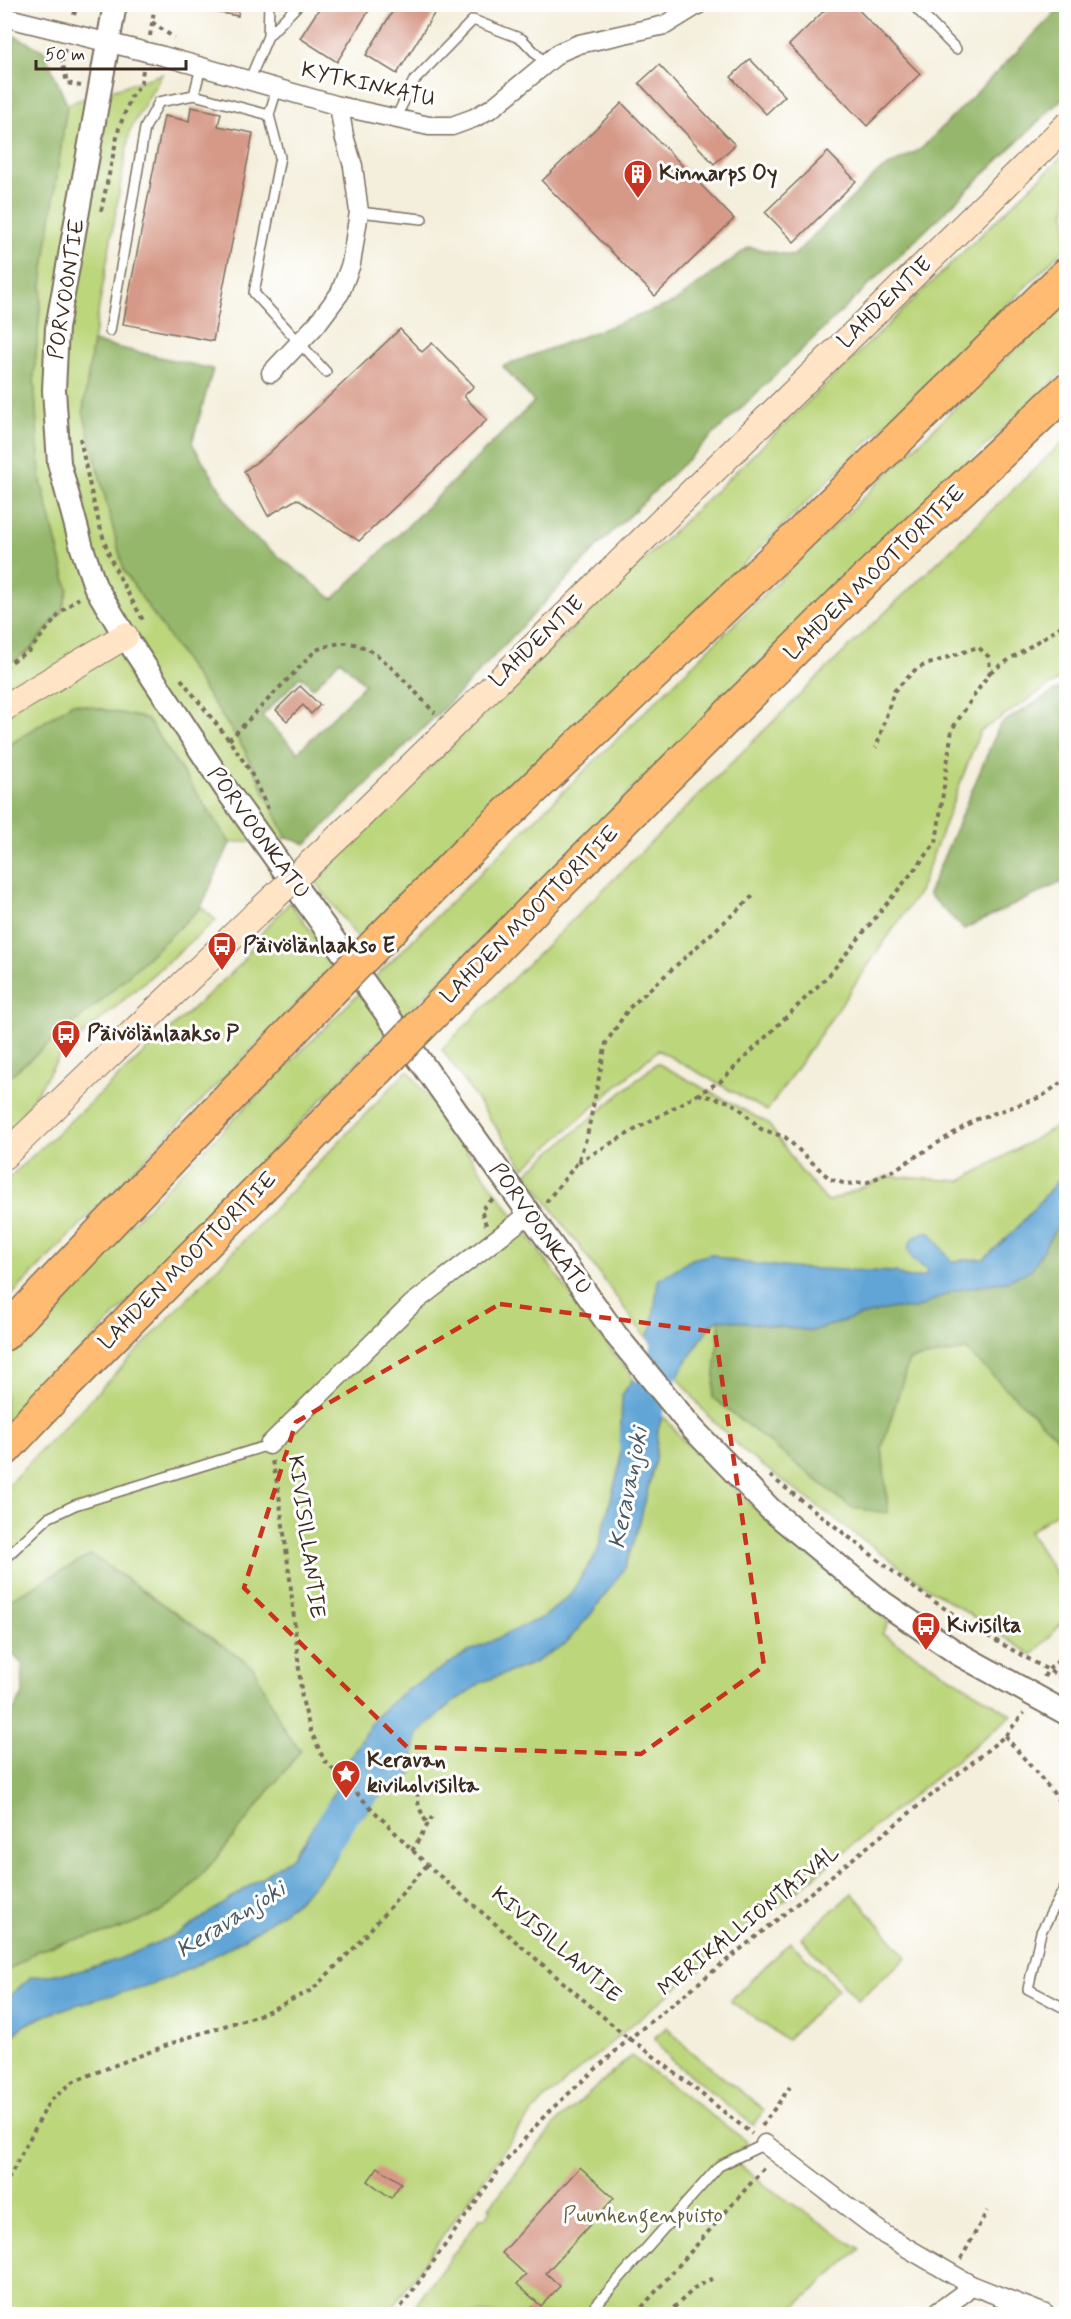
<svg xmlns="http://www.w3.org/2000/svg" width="1071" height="2319" viewBox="0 0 1071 2319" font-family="Mynerve,sans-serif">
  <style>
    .green { fill: #bcd67c; stroke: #7c804d; stroke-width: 1.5 }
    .forest { fill: #95b76c; stroke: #687045; stroke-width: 1.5; fill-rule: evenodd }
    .water { fill: #61a5d6; stroke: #4e687a; stroke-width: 1.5 }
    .pier { fill: #f4efdc }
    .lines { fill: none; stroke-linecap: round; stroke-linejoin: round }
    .river { stroke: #61a5d6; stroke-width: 36 }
    .building { fill: #d69987 }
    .service-casing { stroke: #7c6f60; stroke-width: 12 }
    .minor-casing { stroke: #7c6f60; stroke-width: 21 }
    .tertiary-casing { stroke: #7c6f60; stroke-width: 26 }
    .secondary-casing { stroke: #7c6f60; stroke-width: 28 }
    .motorway-casing { stroke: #7c6f60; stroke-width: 36 }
    .path { stroke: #7c6f60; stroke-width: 4; stroke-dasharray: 4.5 4.5; stroke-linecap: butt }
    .service { stroke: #fff; stroke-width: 9 }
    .minor { stroke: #fff; stroke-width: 18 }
    .tertiary { stroke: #fff; stroke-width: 22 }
    .secondary { stroke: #ffe4c6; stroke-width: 26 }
    .motorway { stroke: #ffbb71; stroke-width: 33 }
    .secondary-bridge-casing { stroke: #7c6f60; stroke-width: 28; stroke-linecap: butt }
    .motorway-bridge-casing { stroke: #7c6f60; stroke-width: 36; stroke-linecap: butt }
    .secondary-bridge { stroke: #ffe4c6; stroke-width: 26 }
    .motorway-bridge { stroke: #ffbb71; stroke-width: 33 }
    .marked { fill: none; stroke: #c8321e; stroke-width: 4.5; stroke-dasharray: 12 8; stroke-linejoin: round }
    .labels { text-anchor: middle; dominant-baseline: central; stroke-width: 6; stroke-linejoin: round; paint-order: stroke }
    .street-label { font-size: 22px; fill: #3b2a1e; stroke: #fff }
    .poi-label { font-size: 22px; font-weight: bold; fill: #3b2a1e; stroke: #fff; text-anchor: start }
    .park-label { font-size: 22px; fill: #625e3a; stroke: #fff }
    .water-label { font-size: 24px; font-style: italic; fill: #4a5b68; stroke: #fff }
  </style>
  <rect width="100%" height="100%" fill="#fff"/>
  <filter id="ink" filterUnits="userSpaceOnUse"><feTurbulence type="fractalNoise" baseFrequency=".0167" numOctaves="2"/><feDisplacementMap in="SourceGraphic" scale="12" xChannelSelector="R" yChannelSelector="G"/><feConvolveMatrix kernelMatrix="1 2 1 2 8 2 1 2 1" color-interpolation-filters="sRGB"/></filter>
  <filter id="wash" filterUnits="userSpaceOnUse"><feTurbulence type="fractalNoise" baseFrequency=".008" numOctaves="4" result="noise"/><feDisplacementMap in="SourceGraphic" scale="24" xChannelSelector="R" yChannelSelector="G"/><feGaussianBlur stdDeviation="1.35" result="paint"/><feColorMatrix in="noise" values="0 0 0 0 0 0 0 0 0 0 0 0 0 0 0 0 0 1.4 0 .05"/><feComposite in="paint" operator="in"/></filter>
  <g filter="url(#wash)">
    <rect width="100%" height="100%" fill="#f4efdc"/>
    <!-- green -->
    <g class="green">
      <polygon points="162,74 130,130 93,342 83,411 124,571 243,747 287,838 230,843 147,719 73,703 5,748 5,666 30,650 62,611 68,589 40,477 34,376 43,275 67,104"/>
      <polygon points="1066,153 1066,247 360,941 315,881 448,749"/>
      <path d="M1066,299v70l-247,235 -473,470 -341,357v-76c167,-176 339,-348 513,-519 182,-180 365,-359 548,-537z"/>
      <polygon points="1066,439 1066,675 980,731 919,892 767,1111 658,1050 524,1168 442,1049 819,676"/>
      <polygon points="290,902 334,965 5,1302 5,1181 239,966 264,930"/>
      <polygon points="201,907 216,920 61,1054 16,1125 5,1137 5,1080 104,998"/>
      <path d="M657,1063l111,60 32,47 28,32 60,-26 73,5 105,-60v50l-50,58 -32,30 -34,2 -20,-29h-6l-13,8 2,20 13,9 1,6c-12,4 -21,5 -31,-3 -57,-2 -132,1 -185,-18l-59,74 -6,10 -120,-165z"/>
      <polygon points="408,1070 608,1346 634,1378 622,1395 620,1464 597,1553 569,1596 545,1616 357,1747 345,1767 332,1781 337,1787 323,1812 293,1856 180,1933 117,1960 76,1972 31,1977 5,2000 5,1973 37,1951 69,1941 185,1893 219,1855 301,1750 287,1735 253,1667 92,1555 5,1602 5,1488"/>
      <polygon points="720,1319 713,1398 888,1512 882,1447 909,1360 966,1349 1061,1440 1066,1441 1066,1506 1029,1532 1066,1590 1066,1619 1032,1655 933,1591 748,1455 707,1415 677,1376 711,1324"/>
      <polygon points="663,1415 681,1438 770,1523 889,1622 882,1634 1012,1715 628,2028 542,2102 518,2130 388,2314 5,2314 4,2046 25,2024 241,1938 296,1902 331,1864 360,1811 364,1815 376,1799 388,1792 414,1765 414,1752 417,1734 451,1704 482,1682 532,1664 565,1644 592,1613 625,1567 639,1525 655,1460 658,1429"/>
      <polygon points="852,1893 907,1957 858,2000 801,1938"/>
      <polygon points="790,1942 838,1989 787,2040 730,2001"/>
      <polygon points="667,2027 690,2051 764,2110 753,2125 671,2060 654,2038"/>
      <polygon points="631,2056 749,2143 729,2156 766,2186 860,2249 787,2314 409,2314 480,2218 485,2219 492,2209 489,2207 556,2123"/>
    </g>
    <!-- forest -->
    <g class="forest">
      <path d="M1063,5h3v90l-463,446 -147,155 -150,148 -19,-6 -44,-91 -119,-176 -41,-160 10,-69 120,27 -21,74 53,87 88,69 201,-197 -31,-36 170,-63 76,-56 44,9 86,-85 42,-22zM340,660l25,24 -67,68 -36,-36 39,-40 12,12z"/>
      <polygon points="15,36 44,51 67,104 43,275 34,376 40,477 68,589 62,611 30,650 5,666 4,89"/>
      <polygon points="1066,684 1066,880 964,929 928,894 1000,724"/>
      <polygon points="73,703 147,719 230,843 201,907 104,998 5,1080 5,748"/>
      <polygon points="1066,1207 1066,1441 1061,1441 966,1350 909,1360 882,1447 888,1513 852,1508 713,1398 720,1319 812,1331 860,1316 894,1308 916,1309 953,1291 1010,1280"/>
      <polygon points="91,1555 253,1667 287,1735 301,1750 219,1855 185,1893 163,1911 112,1932 69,1941 37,1951 5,1973 5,1725 23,1694 22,1664 5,1647 5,1602"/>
    </g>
    <!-- water -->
    <g class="water">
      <path d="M1066,1171v36l-10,21 -24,41 -22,11 -57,11 -37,18 -22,-1 -34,8 -48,15 -92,-12 -9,5 -34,52 -31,-38 6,-10 6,-48 34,-21 19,-5 19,7 63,7 103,4c10,8 20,7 31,3l-1,-6 -13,-9 -5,-11 3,-9 13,-8h6l21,29 33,-2 32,-30z"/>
      <polygon points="634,1378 663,1415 658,1429 655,1460 639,1525 625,1567 592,1613 565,1644 532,1664 482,1682 451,1704 417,1734 414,1752 414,1765 410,1777 376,1799 345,1767 374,1718 406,1690 468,1652 545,1616 569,1596 597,1553 620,1464 622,1395"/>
      <path d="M337,1787l23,24c-9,17 -17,36 -28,52 -32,47 -122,100 -175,119 -43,15 -90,21 -130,42 -9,4 -17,15 -22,22v-46l26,-23 45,-5 41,-12 63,-27 113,-77 30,-44z"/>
    </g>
    <!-- pier -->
    <g class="pier">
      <polygon points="644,1335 678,1379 674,1378 644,1340"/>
      <polygon points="634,1375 665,1414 665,1418 632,1376"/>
    </g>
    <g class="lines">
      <!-- river -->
      <g class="river">
        <polyline points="637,1444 640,1423 682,1316"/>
        <polyline points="324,1843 342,1813 395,1748"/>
      </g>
    </g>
    <g id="blocks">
      <!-- building -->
      <g class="building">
        <polygon points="196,4 239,4 238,16 195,8"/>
        <polygon points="322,4 373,4 337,62 300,38"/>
        <polygon points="397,4 440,4 397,74 366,55"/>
        <polygon points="831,4 853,4 920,74 867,126 789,45"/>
        <polygon points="750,59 785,96 766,114 731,77"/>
        <polygon points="659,65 735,145 714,164 639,83"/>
        <polygon points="622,103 734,219 655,296 542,181"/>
        <polygon points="191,107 221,113 218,126 253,133 213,341 123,324 164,116 189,121"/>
        <polygon points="828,152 856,181 794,242 765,212"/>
        <polygon points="400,329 422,352 432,343 474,386 464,396 487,420 359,541 297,499 268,516 244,471 268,454"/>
        <polygon points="300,686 320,705 311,714 303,705 287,721 276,710"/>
        <polygon points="378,2167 401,2183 391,2198 368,2181"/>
        <polygon points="580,2167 614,2198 546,2273 560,2286 541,2306 517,2284 526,2275 502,2253"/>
        <polygon points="532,2307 540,2314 524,2314"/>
      </g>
    </g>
  </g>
  <g filter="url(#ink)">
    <use href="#blocks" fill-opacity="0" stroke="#7c6f60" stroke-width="1.5"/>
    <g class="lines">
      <!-- service casing -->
      <g class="service-casing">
        <g id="service">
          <polyline points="912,4 956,49"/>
          <polyline points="268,36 269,4"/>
          <polyline points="201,67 194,95 269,115"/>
          <polyline points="249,81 268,36 299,4"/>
          <polyline points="277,89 269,115 280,157 254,293 326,372"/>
          <polyline points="396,118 413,82 473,20 522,39 545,63"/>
          <polyline points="359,212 422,219"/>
          <polyline points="110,331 145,128 159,102 194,95"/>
          <polyline points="4,1559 48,1518 75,1505 269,1445"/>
          <polyline points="1066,1885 1041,1932 1028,1989 1066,2009"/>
          <polyline points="588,2314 719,2166 765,2144"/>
        </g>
      </g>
      <!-- minor casing -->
      <g class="minor-casing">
        <g id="minor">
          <polyline points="4,17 163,56 339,106 429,126 452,126 474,118 492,108 560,52 579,44 665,25 699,4"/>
          <polyline points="271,373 317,324 340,293 351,264 359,212 353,166 344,136 339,106"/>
          <polyline points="269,1445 412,1304 529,1214"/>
          <polyline points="765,2144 885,2235 971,2285 1045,2314"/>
          <polyline points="935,2314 961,2295 971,2285"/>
        </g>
      </g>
      <!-- tertiary casing -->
      <g class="tertiary-casing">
        <polyline id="tertiary" points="115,4 57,328 54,390 59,463 82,548 95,586 125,636 226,789 616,1335 692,1428 770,1509 882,1602 957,1653 1066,1713"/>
      </g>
      <!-- secondary casing -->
      <g class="secondary-casing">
        <g id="secondary">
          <polyline points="4,708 125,636"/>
          <polyline points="348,828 1066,126"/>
          <polyline points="4,1156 254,916"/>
        </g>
      </g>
      <!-- motorway casing -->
      <g class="motorway-casing">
        <g id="motorway">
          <polyline points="383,937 469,850 795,539 1066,275"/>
          <polyline points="439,1007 532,911 848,596 1066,391"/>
          <polyline points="4,1334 338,983"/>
          <polyline points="4,1450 64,1386 391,1056"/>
        </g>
      </g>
      <!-- path -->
      <g class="path">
        <polyline points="74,15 77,4"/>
        <polyline points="152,22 174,38"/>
        <polyline points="150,36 155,4"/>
        <polyline points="49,48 62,60"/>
        <polyline points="65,49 62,60 67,83 81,86"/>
        <polyline points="101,211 119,128 131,97 141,83 143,70"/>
        <path d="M80,438c7,35 14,71 25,105 9,28 25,53 39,79"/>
        <polyline points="4,666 30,650 62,611 79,598"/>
        <polyline points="990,672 1066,623"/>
        <polyline points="181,679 229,740 250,771 268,809"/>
        <path d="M229,740l87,-90c14,-5 27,-10 42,-5 27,9 57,48 77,68"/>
        <polyline points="698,1094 730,1102 738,1107 761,1129 785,1137 830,1179 846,1184 868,1182 894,1170 975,1120 1041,1097 1066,1079"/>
        <polyline points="578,1162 721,1081 829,975 936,843 952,729 990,672 989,657 978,647 917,668 894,691 876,748"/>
        <polyline points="546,1202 578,1162 587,1136 606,1043 629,1008 753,896"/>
        <polyline points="486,1225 481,1210 495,1197"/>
        <polyline points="272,1461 278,1487 290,1579 302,1699 310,1729 324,1760 427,1865 629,2039 642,2047 752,2134"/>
        <polyline points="770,1476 917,1590 977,1630 1066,1680"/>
        <polyline points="1044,1677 1048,1670 1066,1654"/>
        <polyline points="1005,1736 1052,1791 1066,1811"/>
        <path d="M419,1783c-4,17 0,26 9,42"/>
        <polyline points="412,1851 432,1817"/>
        <polyline points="762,2126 790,2087"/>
        <polyline points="4,2187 49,2102 74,2081 183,2039 262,2014 312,1990 355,1947 427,1865"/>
        <polyline points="961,2259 987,2211"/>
        <polyline points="396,2314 500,2168 546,2114 629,2039 1005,1736 1024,1713"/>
        <polyline points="636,2314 766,2166"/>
        <polyline points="667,2314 696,2287 716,2277"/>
      </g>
      <!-- service -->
      <use href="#service" class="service"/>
      <!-- minor -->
      <use href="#minor" class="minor"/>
      <!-- tertiary -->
      <use href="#tertiary" class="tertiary"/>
      <!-- secondary -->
      <use href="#secondary" class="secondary"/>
      <!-- motorway -->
      <use href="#motorway" class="motorway"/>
      <!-- secondary-bridge casing -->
      <g class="secondary-bridge-casing">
        <polyline id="secondary-bridge" points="254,916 348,828"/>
      </g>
      <!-- motorway-bridge casing -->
      <g class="motorway-bridge-casing">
        <g id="motorway-bridge">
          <polyline points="338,983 383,937"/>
          <polyline points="391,1056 439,1007"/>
        </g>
      </g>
      <!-- secondary-bridge -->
      <use href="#secondary-bridge" class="secondary-bridge"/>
      <!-- motorway-bridge -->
      <use href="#motorway-bridge" class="motorway-bridge"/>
    </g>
  </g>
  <!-- marked area -->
  <path class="marked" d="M500,1304l215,28 49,334 -123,88 -234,-7 -163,-159 52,-166z"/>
  <!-- icons -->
  <defs>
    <g id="building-pin" transform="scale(1.5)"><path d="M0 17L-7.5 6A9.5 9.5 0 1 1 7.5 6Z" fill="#c8321e" stroke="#fff"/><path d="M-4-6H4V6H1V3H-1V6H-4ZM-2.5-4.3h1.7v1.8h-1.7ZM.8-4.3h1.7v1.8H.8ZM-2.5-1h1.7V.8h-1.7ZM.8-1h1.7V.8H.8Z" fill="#fff"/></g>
    <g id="bus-pin" transform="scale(1.5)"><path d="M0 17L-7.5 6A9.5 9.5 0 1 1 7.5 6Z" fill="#c8321e" stroke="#fff"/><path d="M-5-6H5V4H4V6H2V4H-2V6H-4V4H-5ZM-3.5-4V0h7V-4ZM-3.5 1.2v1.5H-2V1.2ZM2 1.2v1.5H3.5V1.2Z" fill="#fff"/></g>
    <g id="sight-pin" transform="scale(1.5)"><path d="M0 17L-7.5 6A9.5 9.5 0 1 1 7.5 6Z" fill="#c8321e" stroke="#fff"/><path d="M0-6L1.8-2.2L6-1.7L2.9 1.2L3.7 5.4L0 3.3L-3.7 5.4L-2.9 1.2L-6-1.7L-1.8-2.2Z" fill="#fff"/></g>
  </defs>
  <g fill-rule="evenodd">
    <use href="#building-pin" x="638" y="174"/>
    <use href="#bus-pin" x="222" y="946"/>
    <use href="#bus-pin" x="66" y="1034"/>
    <use href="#bus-pin" x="926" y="1626"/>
    <use href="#sight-pin" x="346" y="1774"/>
  </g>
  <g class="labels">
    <!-- street labels -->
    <g class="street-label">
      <text transform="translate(368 85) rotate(13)">KYTKINKATU</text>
      <text transform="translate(67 289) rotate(-81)">PORVOONTIE</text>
      <text transform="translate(885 303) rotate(-44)">LAHDENTIE</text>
      <text transform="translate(875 573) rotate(-44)">LAHDEN MOOTTORITIE</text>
      <text transform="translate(537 642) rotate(-44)">LAHDENTIE</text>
      <text transform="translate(258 833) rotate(54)">PORVOONKATU</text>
      <text transform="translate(530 915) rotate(-45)">LAHDEN MOOTTORITIE</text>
      <text transform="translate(540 1229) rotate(54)">PORVOONKATU</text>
      <text transform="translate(188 1261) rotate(-45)">LAHDEN MOOTTORITIE</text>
      <text transform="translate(306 1537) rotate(82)">KIVISILLANTIE</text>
      <text transform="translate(749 1921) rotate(-39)">MERIKALLIONTAIVAL</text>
      <text transform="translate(556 1945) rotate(41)">KIVISILLANTIE</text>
    </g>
    <!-- poi labels -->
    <g class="poi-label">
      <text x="659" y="174">Kinnarps Oy</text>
      <text x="243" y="946">Päivölänlaakso E</text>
      <text x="87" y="1034">Päivölänlaakso P</text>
      <text x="947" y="1626">Kivisilta</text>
      <text x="367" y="1761">Keravan<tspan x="367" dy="25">kiviholvisilta</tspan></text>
    </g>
    <!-- park labels -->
    <g class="park-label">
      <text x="643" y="2216">Puunhengenpuisto</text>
    </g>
    <!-- water labels -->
    <g class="water-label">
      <text transform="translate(629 1488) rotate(-79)">Keravanjoki</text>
      <text transform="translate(231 1920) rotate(-32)">Keravanjoki</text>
    </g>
  </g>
  <!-- margin -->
  <rect width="1071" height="2319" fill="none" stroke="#fff" stroke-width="24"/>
  <!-- scale -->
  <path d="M36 60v9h150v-9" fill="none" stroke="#3b2a1e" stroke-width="3"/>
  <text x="45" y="60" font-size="18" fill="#3b2a1e" stroke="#ffffff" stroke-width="4.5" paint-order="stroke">50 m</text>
</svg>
